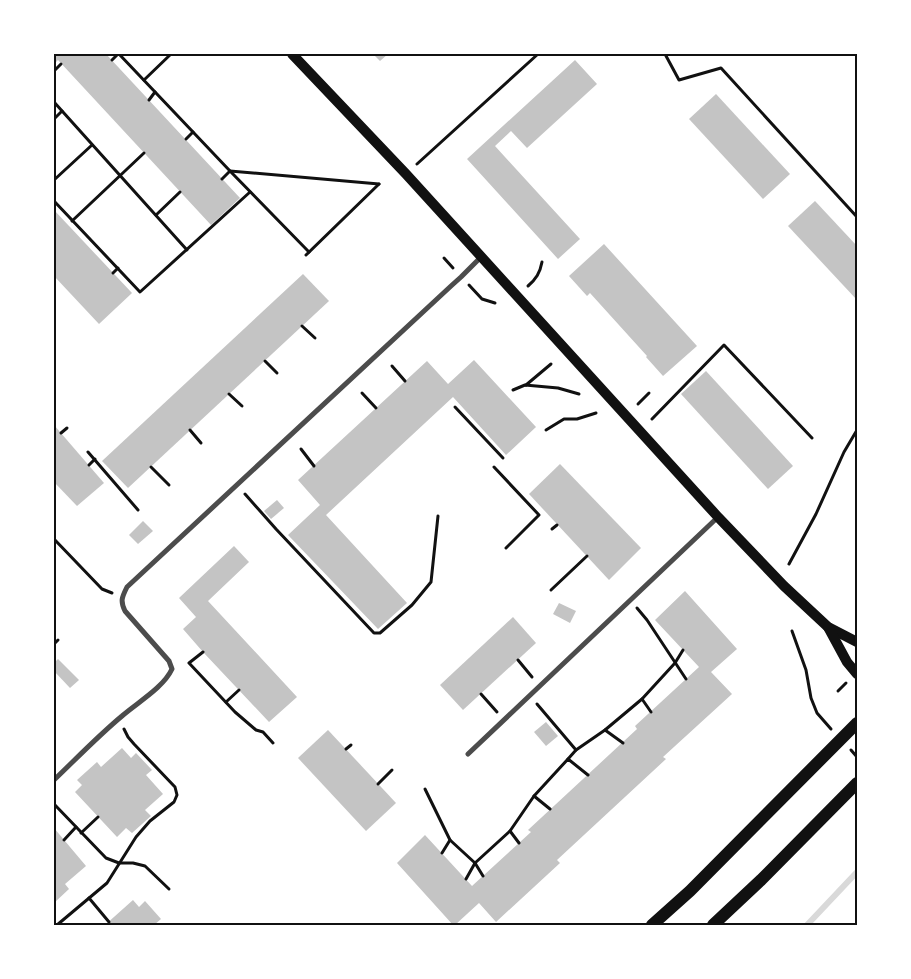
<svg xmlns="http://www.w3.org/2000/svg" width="911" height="979" viewBox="0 0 911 979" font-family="Spectral,serif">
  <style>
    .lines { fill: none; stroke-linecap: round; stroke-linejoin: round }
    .stream { stroke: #d9d9d9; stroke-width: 6 }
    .building { fill: #c4c4c4 }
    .path { stroke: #111; stroke-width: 3 }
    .minor { stroke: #4c4c4c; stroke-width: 5 }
    .secondary { stroke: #111; stroke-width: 10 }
    .primary { stroke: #111; stroke-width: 12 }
    .neatline { fill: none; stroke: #111; stroke-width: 2 }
  </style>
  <rect width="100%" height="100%" fill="#fff"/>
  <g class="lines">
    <!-- stream -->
    <polyline class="stream" points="807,925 857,872"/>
  </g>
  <!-- building -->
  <g class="building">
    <polygon points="54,54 70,54 73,56 75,54 106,54 240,198 211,225 58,60 54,64"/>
    <polygon points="373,54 388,54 380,61"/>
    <polygon points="575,60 597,84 527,148 511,131 495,146 580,239 558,259 467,159"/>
    <polygon points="716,94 790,174 763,199 689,119"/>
    <polygon points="815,201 857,246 857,300 788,226"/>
    <polygon points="54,210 132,293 99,324 54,276"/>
    <polygon points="604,244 697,346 663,376 646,357 647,356 590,293 587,296 569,276"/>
    <polygon points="303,274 329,301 128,488 102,461"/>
    <polygon points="474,360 536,427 506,455 453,397 326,515 407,603 378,629 288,535 320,505 298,480 427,361 448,384"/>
    <polygon points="706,371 793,466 768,489 681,394"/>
    <polygon points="54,425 104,483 77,506 54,482"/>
    <polygon points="560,464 641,548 609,580 529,494"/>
    <polygon points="277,500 284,508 271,519 264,511"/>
    <polygon points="143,521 153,531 138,544 129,535"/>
    <polygon points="234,546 249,562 208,601 297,697 269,722 203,652 183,629 196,617 179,598"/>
    <polygon points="685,591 737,649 711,672 732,694 663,757 666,759 557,860 560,863 496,922 479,903 455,925 453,925 397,863 425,835 472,886 531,832 528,830 637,729 635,726 699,667 655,620"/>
    <polygon points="559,603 576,611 570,623 553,614"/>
    <polygon points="513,617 536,643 463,710 440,685"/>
    <polygon points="58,659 79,680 70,688 54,671 54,663"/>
    <polygon points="546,722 558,736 546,746 534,732"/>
    <polygon points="328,730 396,803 366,831 298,758"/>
    <polygon points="122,748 131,758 136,753 152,770 146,775 163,794 145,810 151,816 132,833 126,828 117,837 75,792 82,785 77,780 97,762 101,767"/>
    <polygon points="54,828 86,866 65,884 69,889 54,903"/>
    <polygon points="133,900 139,907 145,901 161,919 154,925 105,925"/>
  </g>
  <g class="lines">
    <!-- path -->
    <g class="path">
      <polyline points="119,54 230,171 309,252"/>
      <polyline points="665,54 679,80 721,68 857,217"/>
      <polyline points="112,60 118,54"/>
      <polyline points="54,71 61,64"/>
      <polyline points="144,80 171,54"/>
      <polyline points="149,100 155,92"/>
      <polyline points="54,102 187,250"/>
      <polyline points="54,119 62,111"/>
      <polyline points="186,139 193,132"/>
      <polyline points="417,164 538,54"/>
      <polyline points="222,179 230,171 379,184"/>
      <polyline points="54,180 92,145"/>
      <polyline points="54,201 140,292 250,192"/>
      <polyline points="156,215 180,192"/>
      <polyline points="72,221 144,153"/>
      <polyline points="306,255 379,184"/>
      <polyline points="444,258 453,268"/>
      <polyline points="113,273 118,268"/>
      <polyline points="469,285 482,299 495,303"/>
      <path d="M528,286c8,-7 12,-13 14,-24"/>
      <polyline points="302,326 315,338"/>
      <polyline points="265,361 277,373"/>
      <polyline points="392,366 405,381"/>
      <polyline points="526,385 551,364"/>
      <polyline points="513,390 525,385 558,388 579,394"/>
      <polyline points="362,393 376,408"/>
      <polyline points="229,394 242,406"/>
      <polyline points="638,404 649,393"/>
      <polyline points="455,407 503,458"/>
      <polyline points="652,419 724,345 812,438"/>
      <polyline points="190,430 201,443"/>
      <polyline points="546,430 564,419 577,419 596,413"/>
      <polyline points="61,433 67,428"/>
      <polyline points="301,449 314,466"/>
      <polyline points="88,452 138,510"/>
      <polyline points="89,465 95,459"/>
      <polyline points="151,467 169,485"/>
      <polyline points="494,467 539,515 506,548"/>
      <polyline points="245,494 276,529 374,633 380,633 412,605 431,582 438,516"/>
      <polyline points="552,529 557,525"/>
      <polyline points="54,539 102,589 112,593"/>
      <polyline points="789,564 816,514 844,452 857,430"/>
      <polyline points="551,590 587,556"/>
      <polyline points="637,608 647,620 686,679"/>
      <polyline points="792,631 806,670 811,698 817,713 831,729"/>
      <polyline points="54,644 58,640"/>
      <polyline points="203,652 189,663 235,712 256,730 263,732 273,743"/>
      <polyline points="518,660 532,677"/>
      <polyline points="838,691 846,683"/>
      <polyline points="481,694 497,712"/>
      <polyline points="642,699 675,663 683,650"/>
      <polyline points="226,702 239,690"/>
      <polyline points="537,704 576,750 568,759"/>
      <polyline points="605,730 642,699 651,712"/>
      <polyline points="346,749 351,745"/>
      <polyline points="576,750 605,730 623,743"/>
      <polyline points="851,750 857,757"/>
      <polyline points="378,784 392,770"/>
      <polyline points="425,789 450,840 442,853"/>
      <polyline points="534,796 568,759 588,775"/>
      <polyline points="54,804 106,858 119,863 133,863 145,866 169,889"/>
      <polyline points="510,831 534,796 550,809"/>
      <polyline points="81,833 98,817"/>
      <polyline points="64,840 76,827"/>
      <polyline points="450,840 475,863 466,879"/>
      <polyline points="483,876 475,863 510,831 519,843"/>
      <polyline points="89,898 109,922"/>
      <polyline points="54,924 55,925"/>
      <polyline points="57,925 107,883 136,837 150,821 174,802 177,795 175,787 134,744 128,737 124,729"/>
    </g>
    <!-- minor -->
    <g class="minor">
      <polyline points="468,754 718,517"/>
      <path d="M54,780c22,-21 44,-44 68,-64 16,-14 41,-28 50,-47l-3,-8 -44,-50c-5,-10 -3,-14 2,-24l324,-301 10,-9 20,-20"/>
    </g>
    <!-- secondary -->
    <g class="secondary">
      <polyline points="292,54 406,174 718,517 784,586 828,627 857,642"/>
      <polyline points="828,627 847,662 857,674"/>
    </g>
    <!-- primary -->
    <g class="primary">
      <polyline points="652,925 690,891 857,723"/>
      <polyline points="713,925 761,880 857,783"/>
    </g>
  </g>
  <!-- border -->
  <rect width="911" height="979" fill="none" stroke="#ffffff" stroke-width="110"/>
  <rect x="55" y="55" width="801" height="869" class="neatline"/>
</svg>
